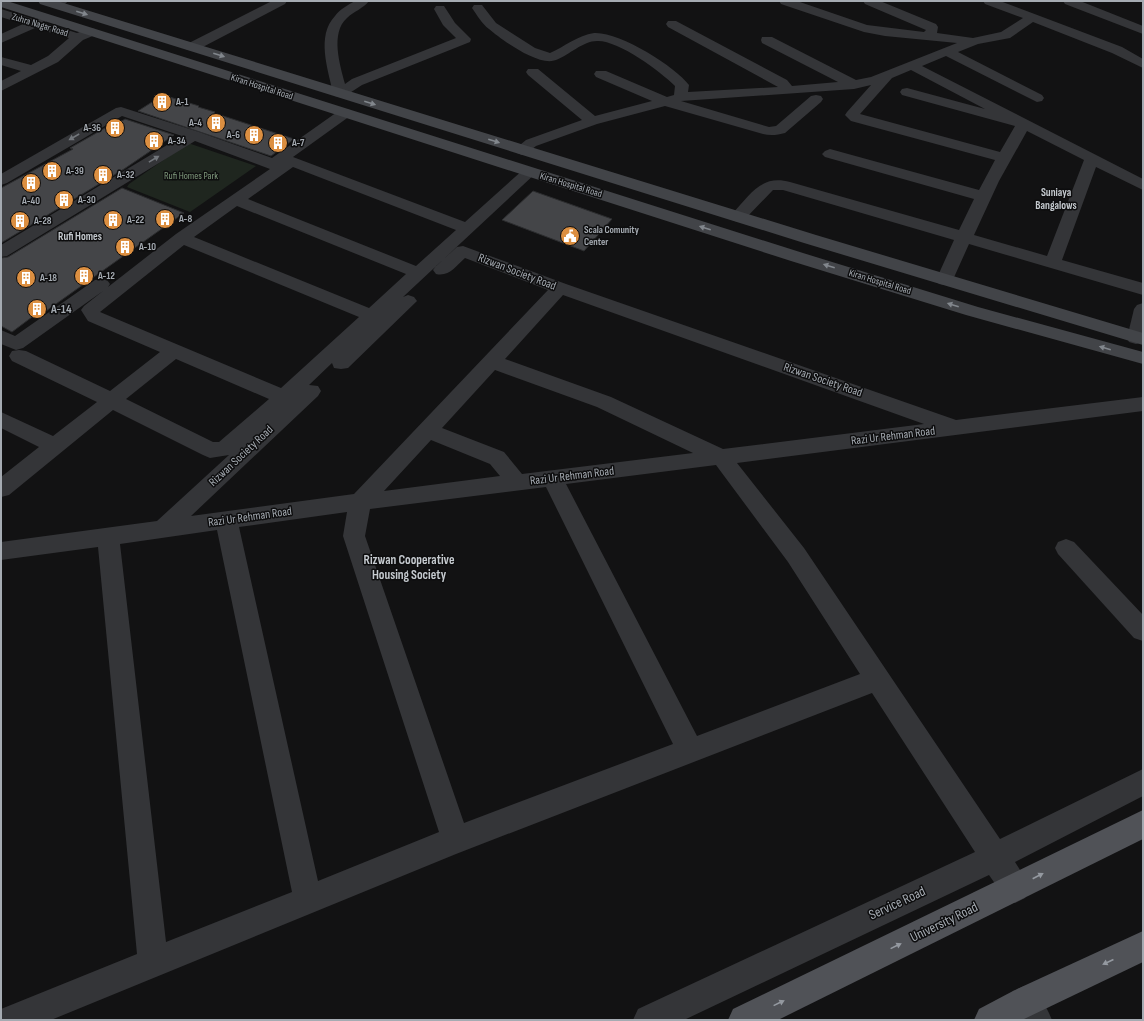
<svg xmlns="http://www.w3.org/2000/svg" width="1144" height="1021" viewBox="0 0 1144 1021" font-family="'Sofia Sans Condensed',sans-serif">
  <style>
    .green { fill: #1f261f }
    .building { fill: #444548; stroke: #2c2d2f }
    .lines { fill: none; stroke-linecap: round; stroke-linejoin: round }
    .street { fill: #343538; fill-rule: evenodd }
    .secondary { fill: #424448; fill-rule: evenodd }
    .primary { fill: #505257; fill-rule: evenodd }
    .oneway { fill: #82878d }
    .oneway2 { fill: #72767b }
    .oneway3 { fill: #9499a0 }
    .labels { text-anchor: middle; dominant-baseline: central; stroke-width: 3; stroke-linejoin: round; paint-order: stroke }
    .far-street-label { font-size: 10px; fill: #a5abb2; stroke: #0d0d0e }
    .far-poi-label { font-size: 10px; font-weight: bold; fill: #a5abb2; stroke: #0d0d0e; text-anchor: start }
    .far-park-label { font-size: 10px; fill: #819b7e; stroke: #0d0d0e }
    .far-neighbourhood-label { font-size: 11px; font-weight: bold; fill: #c5cacf; stroke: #0d0d0e }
    .street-label { font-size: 12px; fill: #a5abb2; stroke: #0d0d0e }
    .poi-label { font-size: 12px; font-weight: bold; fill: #a5abb2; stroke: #0d0d0e; text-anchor: start }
    .neighbourhood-label { font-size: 13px; font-weight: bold; fill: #c5cacf; stroke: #0d0d0e }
    .near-street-label { font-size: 14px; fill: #a5abb2; stroke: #0d0d0e }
  </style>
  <rect width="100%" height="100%" fill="#121213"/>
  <!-- green -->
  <polygon class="green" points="188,143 256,166 190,212 127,187 129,184"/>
  <!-- building -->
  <g class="building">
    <polygon points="163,95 199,106 198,107 215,112 214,113 294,139 271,156 138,111"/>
    <polygon points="125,119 174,135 124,169 1,243 1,188 73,149 70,148 119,120 122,121"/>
    <polygon points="122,188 184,213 39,316 36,314 12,332 1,326 1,258 8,257"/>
    <polygon points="533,191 612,219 584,251 502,220"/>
  </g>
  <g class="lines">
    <!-- street -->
    <g class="street">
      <path d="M52,1h16c-4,5 -11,7 -17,6l-2,-3z"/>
      <polygon points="272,1 287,1 285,4 197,50 187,50 185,47 187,44"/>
      <path d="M355,1h14c-5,7 -16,11 -22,17 -17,15 -7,47 -2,66l7,-5 104,-41 -13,-13 -9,-16 2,-3h8l11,17 16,16 -1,3 -108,43 -17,11 -5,1 -5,-1 -2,-3c-5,-24 -17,-57 2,-77 5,-7 13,-11 20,-15z"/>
      <path d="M779,1h18l70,24 57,7 2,-2 -61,-26 -2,-3h17l56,23 2,3 -1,6 36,5 28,-6 22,-14 -38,-14 -2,-3h17l122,46 21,12v9l-31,-15 -79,-31 -23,16 -32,6 -20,8 84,43 2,3 -2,3 -5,1 -91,-46 -24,10 221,113v11l-47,-23 -34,93 81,23v12l-174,-51 -18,40 -6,1 -6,-1 -3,-4 18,-40 -171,-50h-10l-29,30 -6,2 -6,-2 -2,-3 2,-3c18,-19 29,-40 58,-32l169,48 15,-31 -149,-42 -3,-3 3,-3 5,-2 149,41 16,-30 -144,-39 -6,-6 2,-3 24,-27 -17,4 -173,12 88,26 7,-1 35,-30 5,-1 5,1 2,3 -2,3 -36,31c-7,2 -15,3 -22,1l-98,-28 -68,18 -61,22 -9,7 -5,2 -5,-2 -3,-3 12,-10 56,-20 -54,-45 -2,-3 2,-3h10l57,47 57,-15 -56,-24 -2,-3 2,-3h10l61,26 7,-2 1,-9c-15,-15 -57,-46 -78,-45 -14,0 -28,14 -41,19 -17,7 -54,-20 -67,-31 -7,-5 -12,-14 -17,-21l2,-3h8l14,18 39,25 15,5c14,-6 28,-18 44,-20 24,-2 81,33 95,52l-1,7 90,-5 -110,-60 -2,-3 2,-3h8l111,59 5,6 46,-4 -76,-39 -1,-3 1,-3h10l84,43 15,-3 86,-34 -72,-7 -21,-4 -83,-28zM911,70l74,39 -78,-21 -5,1 -2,3 2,3 113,31 -15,26 -140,-38 32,-36zM1027,131l57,29 -37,96 -73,-21 25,-54z"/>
      <polygon points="1063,1 1080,1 1143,26 1143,34 1065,4"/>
      <polygon points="1,9 33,19 41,16 45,17 47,20 45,23 77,33 90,28 95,29 96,32 95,35 83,40 58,62 1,91 1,81 21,71 1,65 1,57 31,65 48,56 69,38 35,28 1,43 1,34 23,24 1,17"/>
      <path d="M121,107l78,25 73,26 68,-48 5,-1 5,1 2,3 -2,3 -57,41 172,65 59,-53 5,-2 5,2 3,3 -134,125 5,-2 6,2 3,4 -69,67 -7,1 -7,-1 -2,-5 -23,22 9,1 3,5 -3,5 -127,120 163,-22 194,-204 -83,-32c-9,8 -16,19 -29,16l-3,-4 3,-4 21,-19 6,-1 103,38 390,136 187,-23v14l-406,52 67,85 196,291 143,-70v27l-128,66 10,16 5,10 -5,10 -10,5 -10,-5 -16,-23 -305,145h-51l5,-11 337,-157 -103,-159 -416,161 -405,166h-50v-11l136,-55 -39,-407 -97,13v-18l156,-21 72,-66 -19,3 -7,-3 -90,-45 -104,85 -8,2v-20l38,-30 -38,-19v-16l52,24 44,-34 -85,-41 -3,-5 3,-5 7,-1 7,1 84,40 50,-39 -72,-31 -7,-11 3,-4 19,-15 -80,57 -7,2 -15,-6v-14l14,6 80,-56 6,-1 6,1 3,4 -2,3 68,-53 94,-65 -75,-28 -188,115 -6,1v-12l181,-109 -60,-20 -115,67 -6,2v-11l115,-66zM293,167l163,63 -40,36 -168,-67zM237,206l169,68 -37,34 -175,-71zM184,245l175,72 -78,71 -181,-76zM563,295l361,129 -201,25 -112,-52 -106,-38zM176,359l93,40 -50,43h-6l-87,-43zM495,370l102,37 96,46 -171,21 -18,-22 -62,-24zM431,440l59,24 10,12 -116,15zM716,465l72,97 72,112 -163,62 -131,-252zM546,487l127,257 -209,79 -99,-287 5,-27zM347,512l-4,24 96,296 -121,49 -79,-354zM217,530l75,362 -126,50 -46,-398z"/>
      <polygon points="1143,303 1143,342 1136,344 1129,342 1127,338 1134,309 1137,305"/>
      <polygon points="1066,539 1074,542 1143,615 1143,641 1134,638 1058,554 1055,548 1058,542"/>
      <path d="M1024,986c16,7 21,18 28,34h-35l-9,-18 5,-11z"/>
    </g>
    <!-- secondary -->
    <g class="secondary">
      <polygon points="1,1 7,1 803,253 978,307 1143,352 1143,364 966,315 791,261 1,7"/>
      <polygon points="38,1 57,1 816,235 1143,333 1143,345 804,243 40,4"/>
    </g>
    <!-- primary -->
    <g class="primary">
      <polygon points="1143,810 1143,839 778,1020 728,1020 733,1009"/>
      <polygon points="1143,931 1143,962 1022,1020 974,1020 979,1009 1013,991"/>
    </g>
  </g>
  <!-- one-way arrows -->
  <defs><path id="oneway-solid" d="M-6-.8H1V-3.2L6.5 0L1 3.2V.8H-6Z"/></defs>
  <g class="oneway">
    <use href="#oneway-solid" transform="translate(82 13) rotate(17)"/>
    <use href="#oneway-solid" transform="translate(219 55) rotate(17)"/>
    <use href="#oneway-solid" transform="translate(370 103) rotate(17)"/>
    <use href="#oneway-solid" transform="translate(494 141) rotate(17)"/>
    <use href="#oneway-solid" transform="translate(705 228) rotate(-163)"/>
    <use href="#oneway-solid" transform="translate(829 266) rotate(-163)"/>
    <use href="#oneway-solid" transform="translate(953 305) rotate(-163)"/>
    <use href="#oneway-solid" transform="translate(1105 348) rotate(-164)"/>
  </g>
  <g class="oneway2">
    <use href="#oneway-solid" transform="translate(74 137) rotate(150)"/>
    <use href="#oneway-solid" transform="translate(154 159) rotate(-31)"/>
  </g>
  <g class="oneway3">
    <use href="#oneway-solid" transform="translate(1038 876) rotate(-27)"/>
    <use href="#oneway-solid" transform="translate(896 946) rotate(-26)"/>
    <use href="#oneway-solid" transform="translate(1108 962) rotate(155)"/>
    <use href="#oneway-solid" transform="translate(779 1003) rotate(-26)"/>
  </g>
  <!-- icons -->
  <defs>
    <g id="building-disc" transform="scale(1)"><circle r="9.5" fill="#dc8f41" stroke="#0d0d0e"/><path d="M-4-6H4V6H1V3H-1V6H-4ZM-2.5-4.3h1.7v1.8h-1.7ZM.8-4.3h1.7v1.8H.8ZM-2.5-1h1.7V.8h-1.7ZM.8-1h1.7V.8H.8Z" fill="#fff"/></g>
    <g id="civic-disc" transform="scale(1)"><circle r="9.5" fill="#dc8f41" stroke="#0d0d0e"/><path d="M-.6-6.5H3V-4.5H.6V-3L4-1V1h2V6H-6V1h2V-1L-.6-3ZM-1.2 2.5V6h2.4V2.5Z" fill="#fff"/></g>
  </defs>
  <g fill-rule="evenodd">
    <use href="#building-disc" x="162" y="102"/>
    <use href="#building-disc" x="216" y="123"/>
    <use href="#building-disc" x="115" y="128"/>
    <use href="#building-disc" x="254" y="135"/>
    <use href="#building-disc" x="154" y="141"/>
    <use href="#building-disc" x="278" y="143"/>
    <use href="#building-disc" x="52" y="171"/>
    <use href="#building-disc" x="103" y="175"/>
    <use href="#building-disc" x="31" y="183"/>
    <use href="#building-disc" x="64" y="200"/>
    <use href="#building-disc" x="165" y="219"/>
    <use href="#building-disc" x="113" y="220"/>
    <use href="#building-disc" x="20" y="221"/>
    <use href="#civic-disc" x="570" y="236"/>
    <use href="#building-disc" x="125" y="247"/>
    <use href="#building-disc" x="84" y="276"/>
    <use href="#building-disc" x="26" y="278"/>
    <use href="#building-disc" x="37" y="309"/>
  </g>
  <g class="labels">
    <!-- far-street labels -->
    <g class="far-street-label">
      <text transform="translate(40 25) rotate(17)">Zuhra Nagar Road</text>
      <text transform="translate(262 87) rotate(18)">Kiran Hospital Road</text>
      <text transform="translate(571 185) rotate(17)">Kiran Hospital Road</text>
      <text transform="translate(880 282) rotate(17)">Kiran Hospital Road</text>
    </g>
    <!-- far-poi labels -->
    <g class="far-poi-label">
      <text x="176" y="102">A-1</text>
      <text x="202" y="123" text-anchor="end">A-4</text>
      <text x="101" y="128" text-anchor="end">A-36</text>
      <text x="240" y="135" text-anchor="end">A-6</text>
      <text x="168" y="141">A-34</text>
      <text x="292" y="143">A-7</text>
      <text x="66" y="171">A-39</text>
      <text x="117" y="175">A-32</text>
      <text x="78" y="200">A-30</text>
      <text x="31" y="201" text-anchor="middle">A-40</text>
      <text x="179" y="219">A-8</text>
      <text x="127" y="220">A-22</text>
      <text x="34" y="221">A-28</text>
      <text x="584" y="230">Scala Comunity<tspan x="584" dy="12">Center</tspan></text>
      <text x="139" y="247">A-10</text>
      <text x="98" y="276">A-12</text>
      <text x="40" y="278">A-18</text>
    </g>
    <!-- far-park labels -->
    <g class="far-park-label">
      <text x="191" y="176">Rufi Homes Park</text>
    </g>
    <!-- far-neighbourhood labels -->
    <g class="far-neighbourhood-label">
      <text x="1056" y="192">Suniaya<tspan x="1056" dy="13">Bangalows</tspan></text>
      <text x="80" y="236">Rufi Homes</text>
    </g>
    <!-- street labels -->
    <g class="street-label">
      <text transform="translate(517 272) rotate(21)">Rizwan Society Road</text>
      <text transform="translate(823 380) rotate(19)">Rizwan Society Road</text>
      <text transform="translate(893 436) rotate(-7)">Razi Ur Rehman Road</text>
      <text transform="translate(241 456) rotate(-43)">Rizwan Society Road</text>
      <text transform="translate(572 476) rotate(-7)">Razi Ur Rehman Road</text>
      <text transform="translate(250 517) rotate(-8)">Razi Ur Rehman Road</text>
    </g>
    <!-- poi labels -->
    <g class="poi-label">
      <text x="51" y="309">A-14</text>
    </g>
    <!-- neighbourhood labels -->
    <g class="neighbourhood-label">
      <text x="409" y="560">Rizwan Cooperative<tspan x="409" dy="15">Housing Society</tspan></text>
    </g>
    <!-- near-street labels -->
    <g class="near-street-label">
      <text transform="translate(897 903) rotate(-25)">Service Road</text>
      <text transform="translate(944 922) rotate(-26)">University Road</text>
    </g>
  </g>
  <!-- border -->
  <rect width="1144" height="1021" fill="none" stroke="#a5abb2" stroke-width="4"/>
</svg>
